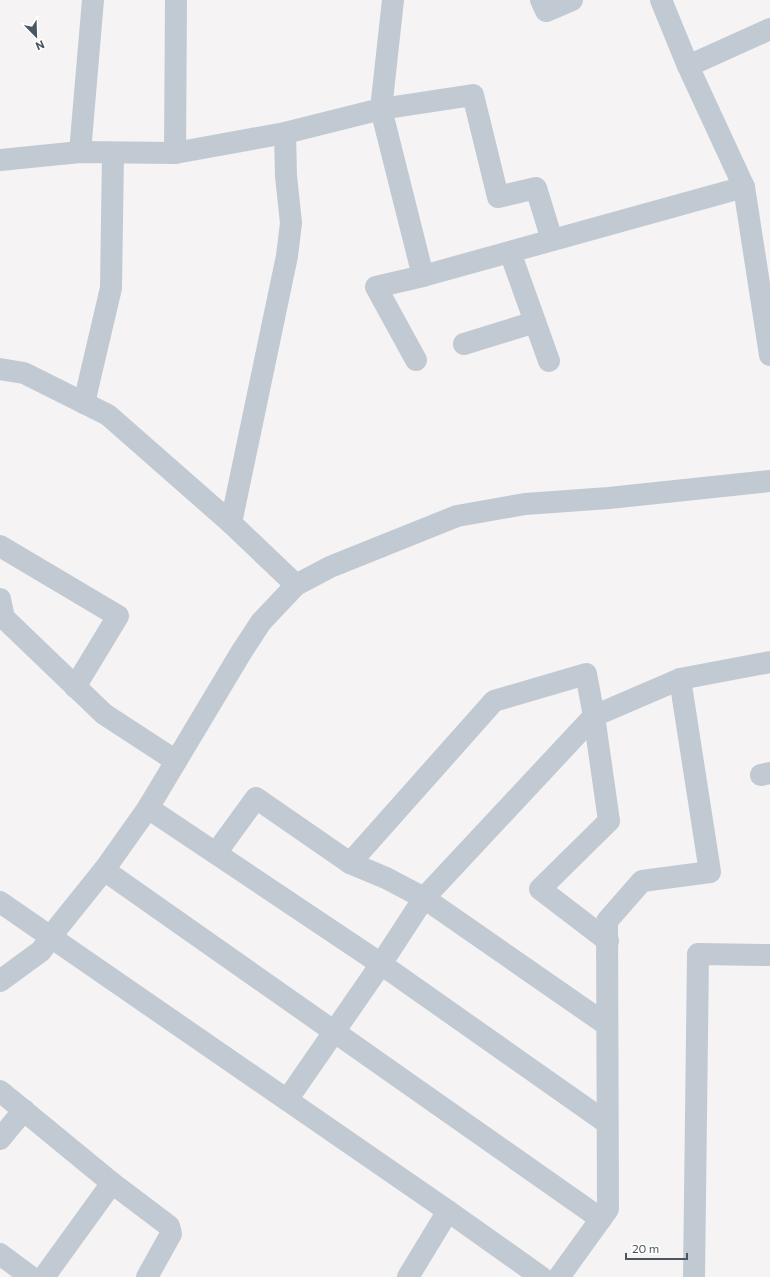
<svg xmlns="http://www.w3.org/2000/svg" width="770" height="1277" viewBox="0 0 770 1277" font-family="Commissioner,sans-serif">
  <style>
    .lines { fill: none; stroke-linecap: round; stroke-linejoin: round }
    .minor { stroke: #c1cad2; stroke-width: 22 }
  </style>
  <rect width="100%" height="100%" fill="#f5f3f3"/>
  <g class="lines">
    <!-- minor -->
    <g class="minor">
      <polyline points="393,0 381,109 423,276"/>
      <polyline points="541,0 546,11 572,0"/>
      <polyline points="661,0 688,66 744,187 770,355"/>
      <polyline points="688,66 770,29"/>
      <polyline points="285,133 286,176 291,223 287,256 231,523 296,585"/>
      <polyline points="80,152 93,0"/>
      <polyline points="175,153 176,0"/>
      <polyline points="0,160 80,152 175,153 285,133 381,109 473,95 498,197 536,188 552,240"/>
      <polyline points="510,252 549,361"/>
      <polyline points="464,344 535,322"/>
      <polyline points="416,360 376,287 423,276 744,187"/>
      <polyline points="0,369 24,373 108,415 231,523"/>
      <polyline points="84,403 111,288 113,153"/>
      <polyline points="0,546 118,616 75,687"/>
      <polyline points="0,599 4,618 104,714 176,761"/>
      <polyline points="761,775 770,773"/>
      <polyline points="148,808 381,964 607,1123"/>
      <polyline points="216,853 256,798 350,863 494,701 586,674 594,716 609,821 540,889 608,941"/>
      <polyline points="350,863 386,878 424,898 607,1025"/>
      <polyline points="104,870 601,1219"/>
      <polyline points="0,902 448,1211 541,1277"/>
      <polyline points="0,981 41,951 59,926 104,870 148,808 242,651 261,622 296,585 330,567 457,516 525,504 609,498 770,481"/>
      <polyline points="0,1091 112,1183 169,1226 171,1234 147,1277"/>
      <polyline points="287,1100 381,964 424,898 594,716 680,679 770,662"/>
      <polyline points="0,1139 24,1110"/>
      <polyline points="0,1254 31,1277"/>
      <polyline points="44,1277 112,1183"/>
      <polyline points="408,1277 448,1211"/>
      <polyline points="559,1277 608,1209 607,921 642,881 710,872 680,679"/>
      <polyline points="694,1277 698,954 770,955"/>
    </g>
  </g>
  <!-- north arrow -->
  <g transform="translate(36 36) rotate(157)" stroke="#ffffff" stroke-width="3" paint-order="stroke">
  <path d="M0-3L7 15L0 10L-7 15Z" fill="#4a5661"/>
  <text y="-6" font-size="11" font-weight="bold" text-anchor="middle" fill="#4a5661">N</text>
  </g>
  <!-- scale -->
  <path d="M626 1253v6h61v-6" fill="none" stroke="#4a5661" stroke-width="2"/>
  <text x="632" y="1253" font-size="12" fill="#4a5661" stroke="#ffffff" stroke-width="3" paint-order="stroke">20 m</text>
</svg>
